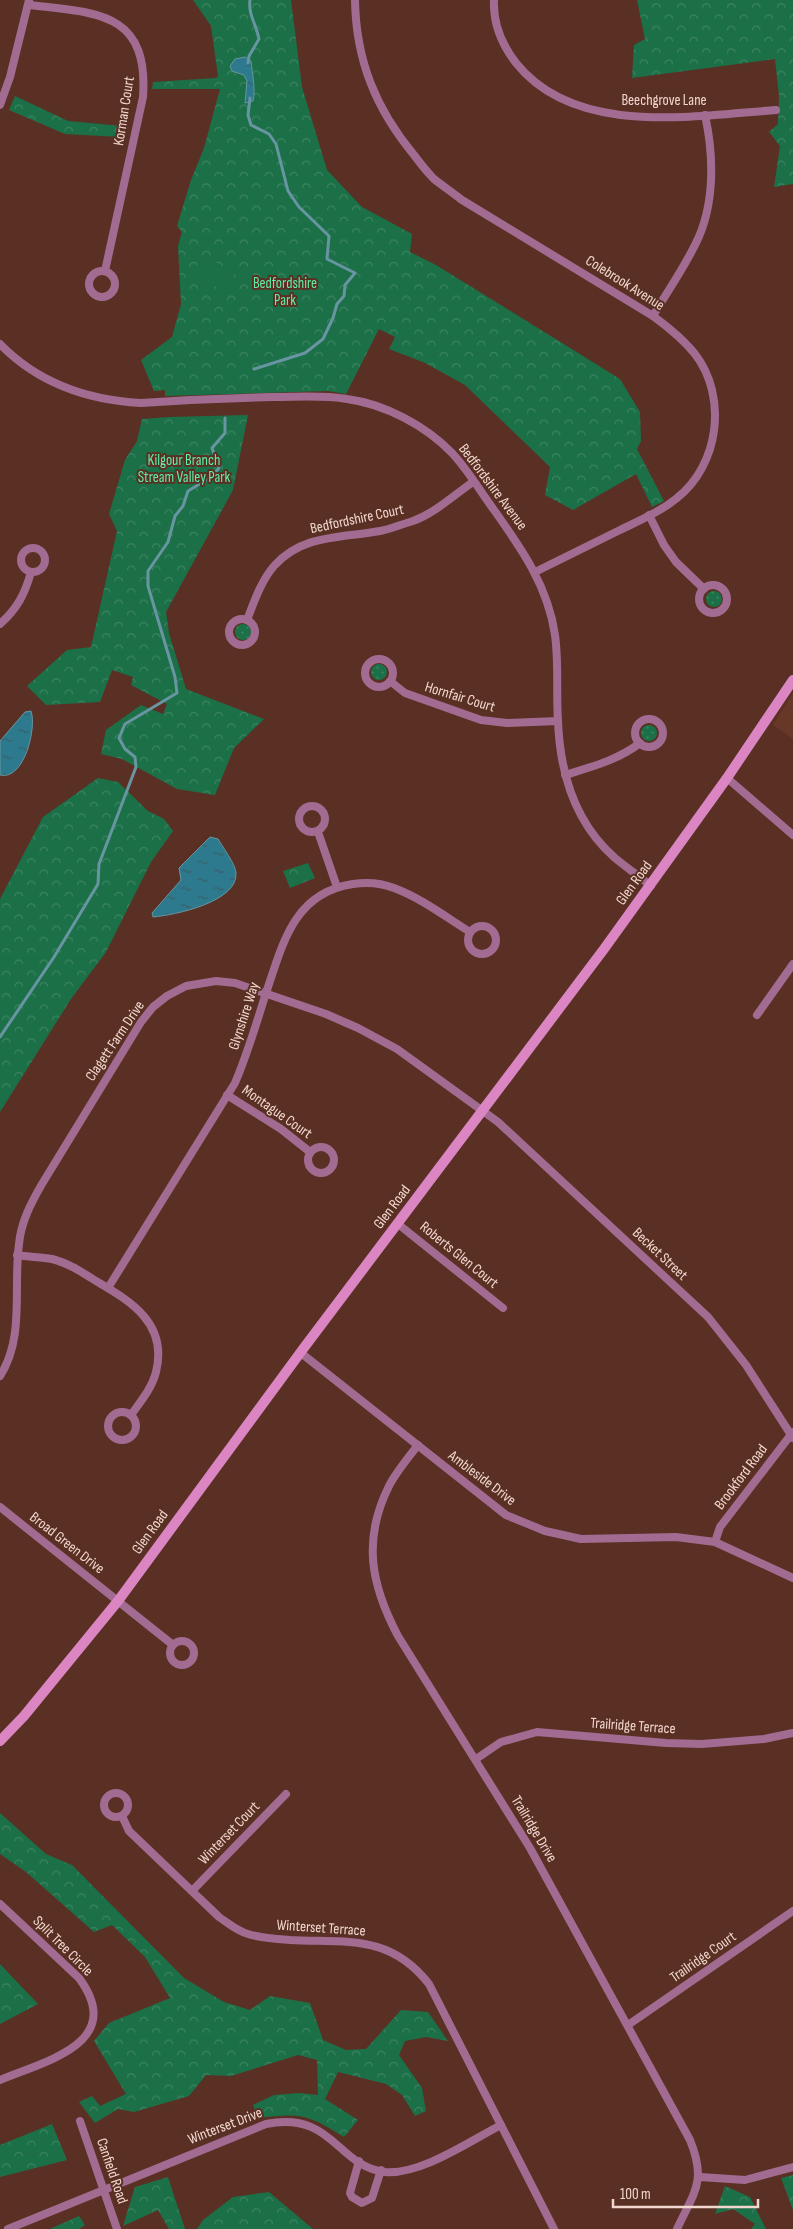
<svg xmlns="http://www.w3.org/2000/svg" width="793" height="2229" viewBox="0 0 793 2229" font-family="'Sofia Sans Condensed',sans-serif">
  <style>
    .built { fill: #673728 }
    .grass { fill: url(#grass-dots) }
    .forest { fill: url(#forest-crowns) }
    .pitch { fill: #1b7048 }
    .water { fill: url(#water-ripples); stroke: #6895a1 }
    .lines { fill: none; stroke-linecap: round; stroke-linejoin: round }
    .stream { stroke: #6895a1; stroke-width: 3 }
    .street { stroke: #a26c92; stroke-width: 8 }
    .secondary { stroke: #db85c2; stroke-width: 10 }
    .labels { text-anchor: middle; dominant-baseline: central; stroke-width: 4; stroke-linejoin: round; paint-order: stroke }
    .street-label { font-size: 15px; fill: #f2d7cf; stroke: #593023 }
    .park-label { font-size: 15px; fill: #5fefa7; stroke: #593023 }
  </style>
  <defs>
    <pattern id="grass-dots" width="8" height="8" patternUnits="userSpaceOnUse" patternTransform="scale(1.25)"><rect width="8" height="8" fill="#1b7048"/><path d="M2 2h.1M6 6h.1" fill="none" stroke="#3d8461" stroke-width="1.8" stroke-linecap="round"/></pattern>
    <pattern id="forest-crowns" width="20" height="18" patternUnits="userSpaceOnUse" patternTransform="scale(1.25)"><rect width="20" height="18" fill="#1b7048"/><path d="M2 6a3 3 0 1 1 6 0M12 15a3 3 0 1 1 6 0" fill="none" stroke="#3d8461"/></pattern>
    <pattern id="water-ripples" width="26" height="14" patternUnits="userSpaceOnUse" patternTransform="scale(1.25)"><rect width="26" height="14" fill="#2d798d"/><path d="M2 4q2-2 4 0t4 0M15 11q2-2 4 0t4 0" fill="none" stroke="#3a5f69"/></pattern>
  </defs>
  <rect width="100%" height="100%" fill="#593023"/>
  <!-- built -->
  <polygon class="built" points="793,693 793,739 773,725"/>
  <!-- grass -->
  <g class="grass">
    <circle cx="714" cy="599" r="8"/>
    <circle cx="243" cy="632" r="8"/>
    <circle cx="379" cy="672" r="8"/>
    <circle cx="649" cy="733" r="8"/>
  </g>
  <!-- forest -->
  <g class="forest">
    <polygon points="193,0 291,0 302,87 327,170 362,207 412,234 410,252 436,265 620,379 640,412 641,441 637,449 664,501 652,507 636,474 573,510 545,495 550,467 465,385 425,363 389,349 395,337 379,329 346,394 328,391 165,396 165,390 154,391 141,360 172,337 181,304 178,246 182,232 177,226 191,180 204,148 220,89 152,89 153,82 216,78 218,76 211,26"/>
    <polygon points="637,0 793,0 793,184 774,187 780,146 769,132 778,124 779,96 775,59 632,78 634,45 645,39"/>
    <polygon points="15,96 68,121 122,126 120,137 65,134 9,110"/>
    <polygon points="248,415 233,490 166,612 169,633 186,689 264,719 234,748 215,795 177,789 122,759 101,754 106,730 141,705 163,714 167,704 131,685 133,677 112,670 100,702 46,705 27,686 67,650 91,647 117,531 109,514 125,460 137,441 142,419 169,417"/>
    <polygon points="98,778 118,782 148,811 164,819 173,831 151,862 106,952 71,999 0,1112 0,899 43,817"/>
    <polygon points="308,863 315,878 290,888 283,871"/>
    <path d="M0,1813l46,41 26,11 112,113 40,24 26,8 20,-14 40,7 13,37 23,10 20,-1 35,-39 27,2 20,29 -22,-4 -21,4 -6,14 23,33 4,23 -11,5 -13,-21 -16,-11 -48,-12 -13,27 33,21 -14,17c-37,-23 -43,-24 -86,-19l-5,-13 21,-10 25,-2 19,2 -1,-35 -19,-5 -67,21 -25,-1 -17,21 -55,16 -16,-3 -23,14 -16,-21 13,-6 8,10 26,-12 -32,-53 15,-18 61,-25 -25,-41 -33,-32 -18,7 -68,-60 -26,-18z"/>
    <polygon points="0,1964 38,2004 0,2024"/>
    <polygon points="52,2124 67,2160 0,2177 0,2145"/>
    <polygon points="793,2175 793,2210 781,2178"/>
    <polygon points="168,2177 185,2229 169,2229 158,2210 123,2226 135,2187"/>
    <polygon points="725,2186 750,2197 766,2229 751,2229 755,2224 733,2209 715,2214"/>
    <polygon points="269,2192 313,2229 197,2229 203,2220 233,2197"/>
    <polygon points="79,2216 85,2225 79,2229 50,2229"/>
  </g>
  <!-- pitch -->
  <polygon class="pitch" points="203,255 235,273 225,292 193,273"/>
  <!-- water -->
  <g class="water">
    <path d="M245,57l6,4c1,11 5,30 2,40l-8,2 2,-22 -3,-6 -12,-4 -2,-5 5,-7z"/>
    <path d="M31,711c6,17 -7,70 -31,64v-34l25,-29z"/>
    <path d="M210,837l8,2c4,7 18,26 18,34 2,29 -61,42 -83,44l-1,-4 29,-33 -2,-12z"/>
  </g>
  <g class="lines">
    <!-- stream -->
    <g class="stream">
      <path d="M248,63l1,-7 10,-17c-3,-15 -11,-25 -9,-39"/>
      <polyline points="250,98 248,115 251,125 269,134 276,144 288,191 299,207 329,236 327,259 355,273 345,285 344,296 337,304 333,318 323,339 305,353 254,369"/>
      <polyline points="0,1037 54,957 98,884 99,864 136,767 135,757 125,749 119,738 125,724 177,693 175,677 148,586 148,571 168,542 175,516 183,506 188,491 211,477 219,468 212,448 225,433 225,418"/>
    </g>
    <!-- street -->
    <g class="street">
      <path d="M355,0c1,61 21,109 59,155 6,8 13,17 20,24 9,7 19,14 28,21l191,116c15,11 30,23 42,38 33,43 24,111 -18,144 -17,14 -37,22 -57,32 -28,14 -57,28 -85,42"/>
      <path d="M494,0c-1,23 8,45 22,63 59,74 177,53 260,47"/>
      <path d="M29,5c67,8 120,6 114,92l-38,174"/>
      <polyline points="0,105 10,77 29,0"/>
      <circle cx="102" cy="284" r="13"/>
      <path d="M653,316c14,-24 31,-48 43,-73 19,-38 18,-87 9,-128"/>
      <path d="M0,344c38,39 88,56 141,59 44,-3 88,-5 132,-6 25,0 50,-2 74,2 38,5 79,27 105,54 16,17 28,38 42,57 27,38 54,76 61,125 4,28 1,58 3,86 2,52 17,102 57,137 12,10 24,18 36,28"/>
      <polyline points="649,515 664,545 676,562 704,589"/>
      <circle cx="33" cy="560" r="12"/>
      <circle cx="713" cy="599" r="14"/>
      <circle cx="242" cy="632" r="13"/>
      <path d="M247,620c7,-18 14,-39 27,-54 28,-32 68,-28 106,-35 11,-2 22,-7 33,-10 22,-8 41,-26 60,-39"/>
      <path d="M0,624c17,-15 25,-30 31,-52"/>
      <circle cx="379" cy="673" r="14"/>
      <polyline points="390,681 405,693 481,720 507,723 558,721"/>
      <circle cx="649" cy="733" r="14"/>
      <path d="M565,775c26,-8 53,-15 75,-32"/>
      <polyline points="727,778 793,835"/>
      <circle cx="312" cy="819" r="13"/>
      <polyline points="318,832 337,887"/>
      <circle cx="482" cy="940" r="14"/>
      <polyline points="757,1015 793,964"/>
      <polyline points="227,1095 281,1129 310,1152"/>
      <circle cx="321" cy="1160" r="13"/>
      <polyline points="398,1224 503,1308"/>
      <path d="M17,1255c12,2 24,2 35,4 16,4 30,13 44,22 36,21 72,43 60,91 -4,16 -15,29 -25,43"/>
      <path d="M108,1288l127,-205c12,-28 21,-58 30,-87 17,-49 27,-103 88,-112 14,-2 28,-1 41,4 27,10 52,29 76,44"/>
      <polyline points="301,1353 506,1515 545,1531 581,1539 676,1537 715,1542 793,1578"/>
      <path d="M0,1376c25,-39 13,-88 19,-132 2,-22 12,-41 23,-60l99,-162 12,-15 14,-11 19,-10 30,-5 19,2 91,31 32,14 39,21 101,73 210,195 38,48 47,73"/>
      <circle cx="122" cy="1426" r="14"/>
      <path d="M418,1445c-10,13 -22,27 -29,41 -27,54 -18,99 9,150l132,212 160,292c17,42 4,52 -13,89"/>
      <polyline points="0,1507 173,1645"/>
      <polyline points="715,1542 720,1527 793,1432"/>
      <circle cx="182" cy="1653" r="12"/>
      <polyline points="476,1759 501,1742 537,1732 666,1743 702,1744 764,1739 793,1733"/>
      <circle cx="116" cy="1805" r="12"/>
      <path d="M122,1816l7,15 90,86c9,6 18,14 29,17 13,4 29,5 42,6 58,3 100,-6 139,44l125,245"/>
      <polyline points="192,1891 286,1794"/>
      <path d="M0,1904l79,74c48,65 -34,83 -79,102"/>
      <polyline points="628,2025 793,1911"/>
      <polyline points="80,2121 117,2229"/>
      <polyline points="359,2161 350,2193 352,2197 362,2203 372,2198 381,2170"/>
      <polyline points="700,2177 745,2180 793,2167"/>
      <path d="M8,2229l258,-105c68,-13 70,42 119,48 36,3 85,-31 116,-47"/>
    </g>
    <!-- secondary -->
    <polyline class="secondary" points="0,1741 24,1716 118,1601 303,1349 604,949 727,778 793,680"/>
  </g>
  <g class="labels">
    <!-- street labels -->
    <g class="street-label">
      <text x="664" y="100">Beechgrove Lane</text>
      <text transform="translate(124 111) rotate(-81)">Korman Court</text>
      <text transform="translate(625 283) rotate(32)">Colebrook Avenue</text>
      <text transform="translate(493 487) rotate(53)">Bedfordshire Avenue</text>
      <text transform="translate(357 519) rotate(-12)">Bedfordshire Court</text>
      <text transform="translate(460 697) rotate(17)">Hornfair Court</text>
      <text transform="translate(634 883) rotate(-54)">Glen Road</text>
      <text transform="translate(244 1016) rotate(-72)">Glynshire Way</text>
      <text transform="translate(115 1041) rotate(-56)">Clagett Farm Drive</text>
      <text transform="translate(277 1112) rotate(35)">Montague Court</text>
      <text transform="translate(392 1207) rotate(-53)">Glen Road</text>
      <text transform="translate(660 1254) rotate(43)">Becket Street</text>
      <text transform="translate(459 1255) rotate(39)">Roberts Glen Court</text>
      <text transform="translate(741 1477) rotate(-53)">Brookford Road</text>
      <text transform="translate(482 1478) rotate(37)">Ambleside Drive</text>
      <text transform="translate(150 1532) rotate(-54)">Glen Road</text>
      <text transform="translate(67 1543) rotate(38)">Broad Green Drive</text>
      <text transform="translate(633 1726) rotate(4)">Trailridge Terrace</text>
      <text transform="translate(534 1829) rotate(59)">Trailridge Drive</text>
      <text transform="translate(229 1833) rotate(-46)">Winterset Court</text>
      <text transform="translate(321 1928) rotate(4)">Winterset Terrace</text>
      <text transform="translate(63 1946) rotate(45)">Split Tree Circle</text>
      <text transform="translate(703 1957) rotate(-35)">Trailridge Court</text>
      <text transform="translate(225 2126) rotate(-21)">Winterset Drive</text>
      <text transform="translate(112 2171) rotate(71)">Canfield Road</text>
    </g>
    <!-- park labels -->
    <g class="park-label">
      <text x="285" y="283">Bedfordshire<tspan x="285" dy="17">Park</tspan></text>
      <text x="184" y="460">Kilgour Branch<tspan x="184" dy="17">Stream Valley Park</tspan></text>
    </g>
  </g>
  <!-- scale -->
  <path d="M613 2199v8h145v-8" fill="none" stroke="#f2d7cf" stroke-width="2.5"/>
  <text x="620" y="2199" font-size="15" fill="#f2d7cf" stroke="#593023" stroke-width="4" paint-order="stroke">100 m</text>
</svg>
